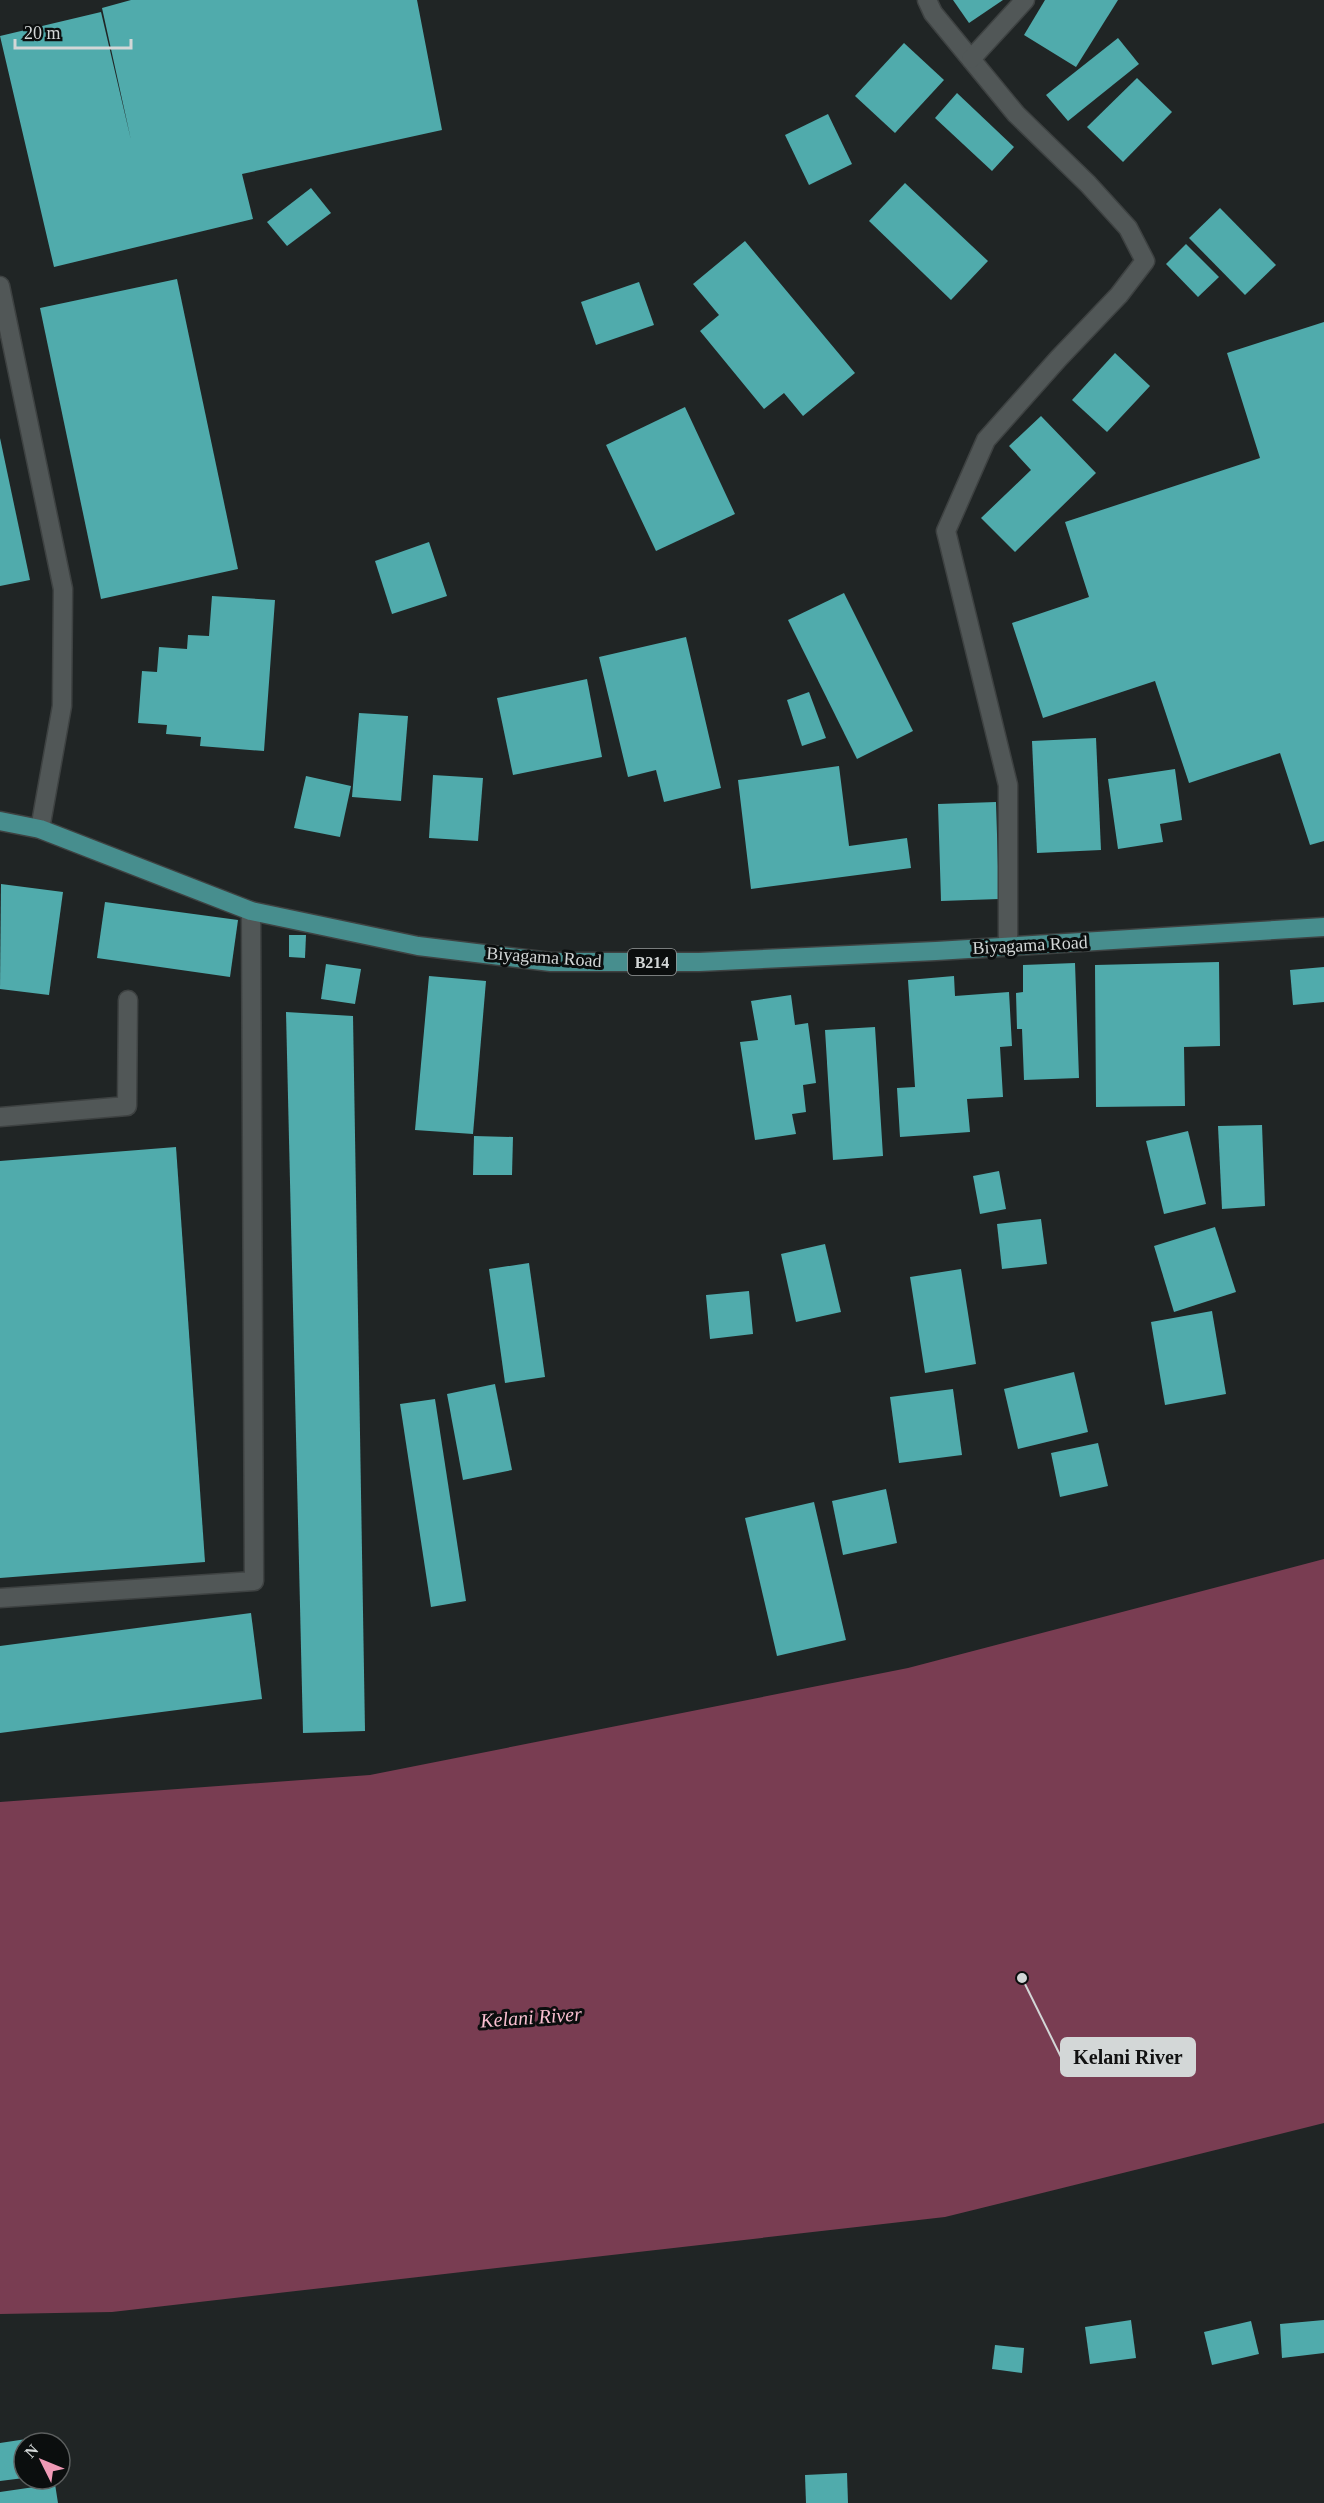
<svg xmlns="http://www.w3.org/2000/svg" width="1324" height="2503" viewBox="0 0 1324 2503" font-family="Georgia,serif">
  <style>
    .water { fill: #793d52 }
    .building { fill: #50abac }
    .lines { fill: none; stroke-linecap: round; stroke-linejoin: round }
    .minor-casing { stroke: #3e4242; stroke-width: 21 }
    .major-casing { stroke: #3e4242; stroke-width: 21 }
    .minor { stroke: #515757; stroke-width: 18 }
    .major { stroke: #478e8e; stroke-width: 18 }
    .labels { text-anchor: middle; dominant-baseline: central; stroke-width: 6; stroke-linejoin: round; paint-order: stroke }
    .shield { fill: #0b0e0e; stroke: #979b9b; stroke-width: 1.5 }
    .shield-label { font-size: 16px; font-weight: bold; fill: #d3d7d7 }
    .street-label { font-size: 18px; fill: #d3d7d7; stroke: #0b0e0e }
    .water-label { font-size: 20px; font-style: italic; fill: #f9bfd0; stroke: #0b0e0e }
    .leader { fill: none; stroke: #d3d7d7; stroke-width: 2 }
    .callout-dot { fill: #d3d7d7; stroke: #0b0e0e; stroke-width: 2 }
    .callout { fill: #d3d7d7; stroke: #d3d7d7; stroke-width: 2 }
    .callout-label { font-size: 20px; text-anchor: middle; font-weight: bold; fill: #111 }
  </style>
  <rect width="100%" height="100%" fill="#202525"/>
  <!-- water -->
  <polygon class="water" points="1324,1559 1324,2123 945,2217 112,2312 0,2314 0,1802 370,1775 908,1668"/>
  <!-- building -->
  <g class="building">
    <polygon points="131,0 417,0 442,130 242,174 253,219 54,267 0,36 101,12 131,140 102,8"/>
    <polygon points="953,0 1003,0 969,23"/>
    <polygon points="1045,0 1118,0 1076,67 1024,35"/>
    <polygon points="1118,38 1139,64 1068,121 1046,95"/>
    <polygon points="904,43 944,80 895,133 855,96"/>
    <polygon points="1137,78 1172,112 1123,162 1087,127"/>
    <polygon points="957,93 1014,147 992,171 935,118"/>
    <polygon points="828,114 852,164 809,185 785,135"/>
    <polygon points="905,183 988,261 951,300 869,221"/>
    <polygon points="311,188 331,213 287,246 267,222"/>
    <polygon points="1220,208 1276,265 1245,295 1189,238"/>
    <polygon points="745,241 855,373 803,416 784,393 764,409 700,331 719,315 693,284"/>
    <polygon points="1186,244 1219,277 1198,297 1166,264"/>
    <polygon points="177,279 238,569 101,599 40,308"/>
    <polygon points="639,282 654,325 596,345 581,302"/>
    <polygon points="1324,322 1324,841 1310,845 1280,753 1189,783 1155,681 1043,718 1012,623 1089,597 1065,522 1260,458 1227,353"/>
    <polygon points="1115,353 1150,386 1107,432 1072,400"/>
    <polygon points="685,407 735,514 656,551 606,445"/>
    <polygon points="1041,416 1096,473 1015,552 981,518 1031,470 1009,446"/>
    <polygon points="0,438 30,580 0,586"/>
    <polygon points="429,542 447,596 392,614 375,561"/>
    <polygon points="844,593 913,731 857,759 788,620"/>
    <polygon points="212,596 275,600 264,751 200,746 201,737 166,734 167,725 138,723 142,671 157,672 159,647 187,649 188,635 209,636"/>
    <polygon points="686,637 721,788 664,802 656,770 628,777 599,657"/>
    <polygon points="587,679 602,757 513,775 497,698"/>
    <polygon points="809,692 826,738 802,746 787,700"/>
    <polygon points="359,713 408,716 401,801 352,797"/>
    <polygon points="1096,738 1101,850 1037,853 1032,741"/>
    <polygon points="839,766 849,846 907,838 911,868 751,889 738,780"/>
    <polygon points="1175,769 1182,820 1160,824 1163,842 1118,849 1108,779"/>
    <polygon points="433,775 483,778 478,841 429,838"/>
    <polygon points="306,776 351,786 340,837 294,828"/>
    <polygon points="996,802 999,899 941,901 938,804"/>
    <polygon points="1,884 63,892 49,995 0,989"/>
    <polygon points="105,902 238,920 230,977 97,958"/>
    <polygon points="289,935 306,935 305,958 289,957"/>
    <polygon points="1219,962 1220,1046 1184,1047 1185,1106 1096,1107 1095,965"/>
    <polygon points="1075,963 1079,1078 1024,1080 1022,1029 1017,1029 1016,993 1023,992 1023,965"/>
    <polygon points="326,964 361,969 355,1004 321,999"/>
    <polygon points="1324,967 1324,1002 1293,1005 1290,970"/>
    <polygon points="429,976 486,981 473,1134 415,1130"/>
    <polygon points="954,976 955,996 1009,992 1012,1046 1000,1047 1003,1097 967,1099 970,1132 900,1137 897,1088 915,1087 908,980"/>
    <polygon points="791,995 795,1025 808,1023 816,1083 803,1085 806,1112 792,1114 796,1134 755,1140 740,1042 758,1040 751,1001"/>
    <polygon points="286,1012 353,1016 365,1731 303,1733"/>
    <polygon points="875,1027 883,1156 833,1160 825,1030"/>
    <polygon points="1262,1125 1265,1206 1222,1209 1218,1126"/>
    <polygon points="1188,1131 1206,1204 1164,1214 1146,1141"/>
    <polygon points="474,1136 513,1137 512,1175 473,1175"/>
    <polygon points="176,1147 205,1562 0,1578 0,1161"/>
    <polygon points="999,1171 1006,1209 980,1214 973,1176"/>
    <polygon points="1041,1219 1047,1264 1002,1269 997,1224"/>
    <polygon points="1215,1227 1236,1292 1174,1312 1154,1246"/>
    <polygon points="825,1244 841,1312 796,1322 781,1254"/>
    <polygon points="529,1263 545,1377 505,1383 489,1269"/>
    <polygon points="961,1269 976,1364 925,1373 910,1277"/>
    <polygon points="749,1291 753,1334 710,1339 706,1295"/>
    <polygon points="1212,1311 1226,1394 1165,1405 1151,1322"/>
    <polygon points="1074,1372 1088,1432 1018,1449 1004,1389"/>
    <polygon points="495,1384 512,1470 463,1480 447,1394"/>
    <polygon points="953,1389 962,1455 899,1463 890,1397"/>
    <polygon points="435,1399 466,1601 431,1607 400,1404"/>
    <polygon points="1098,1443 1108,1486 1060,1497 1051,1453"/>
    <polygon points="886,1489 897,1543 843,1555 832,1501"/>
    <polygon points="814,1502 846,1640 777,1656 745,1518"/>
    <polygon points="251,1613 262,1699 0,1733 0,1646"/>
    <polygon points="1131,2320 1136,2358 1090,2364 1085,2327"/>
    <polygon points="1324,2320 1324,2353 1282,2358 1280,2324"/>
    <polygon points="1251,2321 1259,2354 1212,2365 1204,2332"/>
    <polygon points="995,2345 1024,2348 1022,2373 992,2369"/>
    <polygon points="33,2438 34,2443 24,2443 24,2478 0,2481 0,2443"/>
    <polygon points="847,2473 848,2503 806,2503 805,2475"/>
    <polygon points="55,2484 58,2503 0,2503 0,2492"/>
  </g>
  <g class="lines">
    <!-- minor casing -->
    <g class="minor-casing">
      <g id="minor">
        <polyline points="927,0 933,13 1016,114 1088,184 1128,228 1145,261 1119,295 1058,359 986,440 946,531 1008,785 1008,946"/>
        <polyline points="971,59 1025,0"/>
        <polyline points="0,286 63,589 62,706 40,829"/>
        <polyline points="0,1117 127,1106 128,1000"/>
        <polyline points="0,1598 254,1581 251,911"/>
      </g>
    </g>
    <!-- major casing -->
    <g class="major-casing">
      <polyline id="major" points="0,821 40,829 251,911 418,946 551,962 699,962 936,951 1324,927"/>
    </g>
    <!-- minor -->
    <use href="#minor" class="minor"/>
    <!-- major -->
    <use href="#major" class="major"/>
  </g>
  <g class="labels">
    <!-- shield labels -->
    <rect class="shield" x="628" y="949" width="48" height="26" rx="4.5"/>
    <g class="shield-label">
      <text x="652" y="962">B214</text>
    </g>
    <!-- street labels -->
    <g class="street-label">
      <text transform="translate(1030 945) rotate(-3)">Biyagama Road</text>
      <text transform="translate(544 957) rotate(4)">Biyagama Road</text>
    </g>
    <!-- water labels -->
    <g class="water-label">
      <text transform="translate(531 2017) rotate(-4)">Kelani River</text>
    </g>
  </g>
  <!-- callouts -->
  <path class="leader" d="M1022 1978L1061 2057"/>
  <circle class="callout-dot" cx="1022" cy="1978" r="6"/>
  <rect class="callout" x="1061" y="2038" width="134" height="38" rx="6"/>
  <g class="callout-label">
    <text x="1128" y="2064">Kelani River</text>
  </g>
  <!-- north arrow -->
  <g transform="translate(42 2461) rotate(313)"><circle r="28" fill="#0b0e0e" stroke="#5b5e5e" stroke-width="1.5"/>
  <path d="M0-4.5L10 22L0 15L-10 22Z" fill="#f09ab6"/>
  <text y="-9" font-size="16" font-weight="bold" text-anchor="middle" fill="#d3d7d7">N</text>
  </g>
  <!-- scale -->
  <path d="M15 39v9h116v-9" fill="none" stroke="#d3d7d7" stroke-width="3"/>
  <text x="24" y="39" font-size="18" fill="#d3d7d7" stroke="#0b0e0e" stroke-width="4.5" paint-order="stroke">20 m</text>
</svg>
